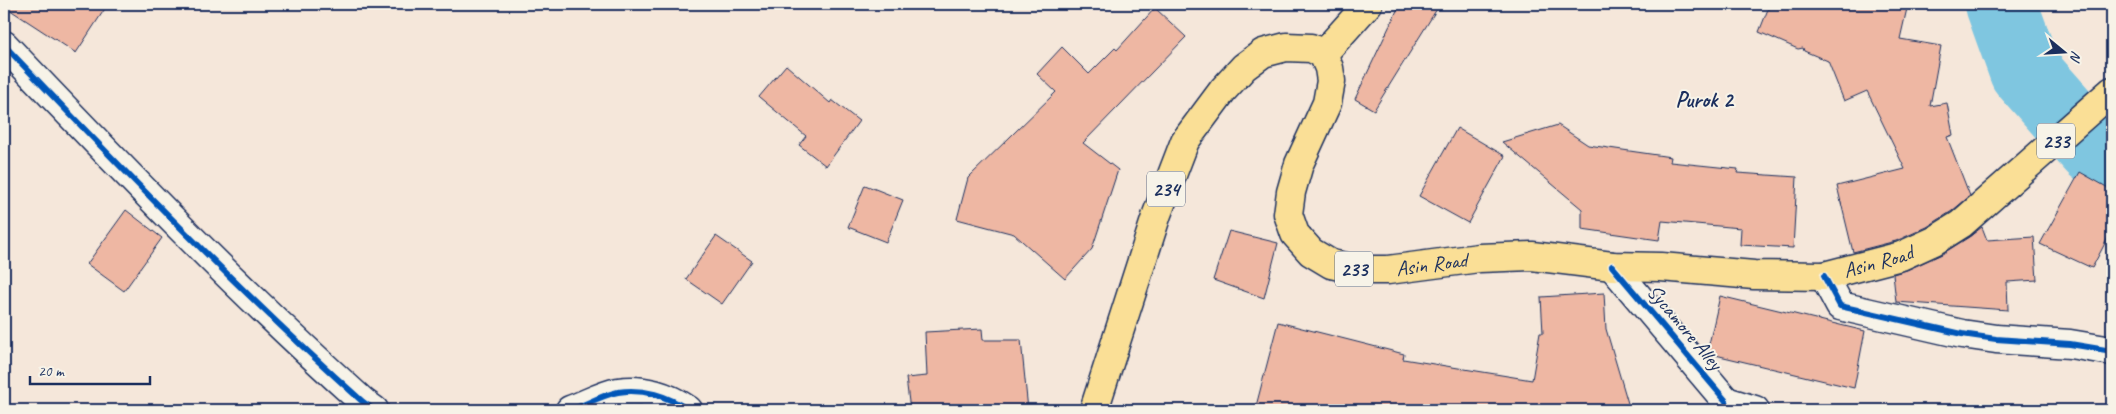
<svg xmlns="http://www.w3.org/2000/svg" width="2116" height="414" viewBox="0 0 2116 414" font-family="Caveat,sans-serif">
  <style>
    .lines { fill: none; stroke-linecap: round; stroke-linejoin: round }
    .river { stroke: #7fc6e0; stroke-width: 72 }
    .building { fill: #eeb7a3; stroke: #1b2f5e }
    .street-casing { stroke: #1b2f5e; stroke-width: 31 }
    .primary-casing { stroke: #1b2f5e; stroke-width: 31 }
    .street { stroke: #f7f3e8; stroke-width: 28 }
    .primary { stroke: #fadf96; stroke-width: 28 }
    .cycleway-casing { stroke: #f7f3e8; stroke-width: 9 }
    .cycleway { stroke: #0057b8; stroke-width: 6 }
    .labels { text-anchor: middle; dominant-baseline: central; stroke-width: 4; stroke-linejoin: round; paint-order: stroke }
    .shield { fill: #f7f3e8; stroke: #5d6a87; stroke-width: 1 }
    .shield-label { font-size: 20px; font-weight: bold; fill: #1b2f5e }
    .street-label { font-size: 21px; fill: #1b2f5e; stroke: #f7f3e8 }
    .neighbourhood-label { font-size: 22px; font-weight: bold; fill: #1b2f5e; stroke: #f7f3e8 }
  </style>
  <rect width="100%" height="100%" fill="#f5e7da"/>
  <filter id="ink" filterUnits="userSpaceOnUse"><feTurbulence type="fractalNoise" baseFrequency=".02" numOctaves="2"/><feDisplacementMap in="SourceGraphic" scale="10" xChannelSelector="R" yChannelSelector="G"/><feConvolveMatrix kernelMatrix="1 2 1 2 8 2 1 2 1" color-interpolation-filters="sRGB"/></filter>
  <g filter="url(#ink)">
    <g class="lines">
      <!-- river -->
      <polyline class="river" points="2001,4 2025,71 2093,148 2112,163"/>
    </g>
    <!-- building -->
    <g class="building">
      <polygon points="4,4 108,4 76,53 4,6"/>
      <polygon points="1400,4 1440,4 1374,110 1355,99"/>
      <polygon points="1770,4 1908,4 1900,39 1941,46 1930,106 1947,103 1953,135 1947,137 1970,196 1952,211 1927,227 1896,241 1853,252 1837,186 1905,169 1867,91 1844,101 1828,61 1804,51 1803,48 1798,49 1759,32"/>
      <polygon points="1155,8 1186,37 1083,143 1118,170 1092,249 1065,279 1014,234 957,219 968,178 1056,92 1037,74 1062,47 1089,74 1115,48 1117,50"/>
      <polygon points="786,65 830,103 832,100 859,121 826,166 799,145 806,136 759,97"/>
      <polygon points="1558,125 1588,145 1671,157 1670,162 1738,169 1737,173 1797,177 1793,248 1740,245 1741,228 1662,221 1659,240 1582,229 1582,209 1502,142"/>
      <polygon points="1457,128 1505,156 1468,223 1419,196"/>
      <polygon points="2080,172 2112,190 2112,230 2092,268 2040,244"/>
      <polygon points="865,185 903,200 886,242 848,227"/>
      <polygon points="126,210 162,238 124,291 87,264"/>
      <polygon points="1982,227 1987,240 2034,237 2037,280 2007,282 2008,310 1896,302 1893,274 1907,270 1942,254 1969,237"/>
      <polygon points="1229,231 1278,243 1264,298 1213,280"/>
      <polygon points="716,236 752,261 722,304 686,279"/>
      <polygon points="1604,293 1606,329 1630,410 1255,410 1278,322 1404,354 1403,359 1532,380 1540,333 1543,333 1541,297"/>
      <polygon points="1720,296 1865,331 1854,388 1707,353"/>
      <polygon points="982,329 983,340 1021,340 1028,410 910,410 906,378 927,376 925,332"/>
    </g>
    <g class="lines">
      <!-- street casing -->
      <g class="street-casing">
        <g id="street">
          <path d="M4,45c116,122 233,244 359,357l11,8"/>
          <polyline points="1612,266 1726,401 1728,410"/>
          <polyline points="1824,276 1840,306 1962,334 1996,339 2070,344 2112,351"/>
          <polyline points="1726,401 1755,410"/>
          <path d="M570,410c15,-5 32,-15 48,-18 25,-4 50,4 70,18"/>
        </g>
      </g>
      <!-- primary casing -->
      <g class="primary-casing">
        <g id="primary">
          <polyline points="1323,54 1368,4"/>
          <path id="s1" d="M1094,410l63,-196 28,-73 38,-51 21,-23 19,-14 23,-6 25,1 12,6 6,14 2,13 -4,22 -28,61 -8,28 -3,22 7,20 16,18 20,12 28,6h29l91,-12 53,-2 80,10 49,1 93,8 70,1 77,-20 33,-15 27,-17 151,-133"/>
        </g>
      </g>
      <!-- street -->
      <use href="#street" class="street"/>
      <!-- primary -->
      <use href="#primary" class="primary"/>
      <!-- cycleway casing -->
      <g class="cycleway-casing">
        <g id="cycleway">
          <path d="M4,45c116,122 233,244 359,357l11,8"/>
          <polyline points="1612,266 1726,401 1728,410"/>
          <polyline points="1824,276 1840,306 1962,334 1996,339 2070,344 2112,351"/>
          <path d="M570,410c15,-5 32,-15 48,-18 25,-4 50,4 70,18"/>
        </g>
      </g>
      <!-- cycleway -->
      <use href="#cycleway" class="cycleway"/>
    </g>
  </g>
  <g class="labels">
    <!-- shield labels -->
    <g class="shield">
      <rect x="2037" y="123.5" width="38" height="35" rx="4"/>
      <rect x="1147" y="171.5" width="38" height="35" rx="4"/>
      <rect x="1335" y="251.5" width="38" height="35" rx="4"/>
    </g>
    <g class="shield-label">
      <text x="2056" y="141">233</text>
      <text x="1166" y="189">234</text>
      <text x="1354" y="269">233</text>
    </g>
    <!-- street labels -->
    <g class="street-label">
      <text stroke="none"><textPath href="#s1" startOffset="1254">Asin Road</textPath></text>
      <text stroke="none"><textPath href="#s1" startOffset="804">Asin Road</textPath></text>
      <text transform="translate(1685 327) rotate(50)">Sycamore Alley</text>
    </g>
    <!-- neighbourhood labels -->
    <g class="neighbourhood-label">
      <text x="1704" y="100">Purok 2</text>
    </g>
  </g>
  <!-- margin -->
  <rect width="2116" height="414" fill="none" stroke="#f7f3e8" stroke-width="20"/>
  <rect x="10" y="10" width="2096" height="394" fill="none" stroke="#1b2f5e" stroke-width="2" filter="url(#ink)"/>
  <!-- north arrow -->
  <g transform="translate(2064 52) rotate(108)" stroke="#f7f3e8" stroke-width="4" paint-order="stroke">
  <path d="M0-4L9 19L0 12L-9 19Z" fill="#1b2f5e"/>
  <text y="-8" font-size="14" font-weight="bold" text-anchor="middle" fill="#1b2f5e">N</text>
  </g>
  <!-- scale -->
  <path d="M30 376v8h120v-8" fill="none" stroke="#1b2f5e" stroke-width="2.5"/>
  <text x="38" y="376" font-size="15" fill="#1b2f5e" stroke="#f7f3e8" stroke-width="4" paint-order="stroke">20 m</text>
</svg>
